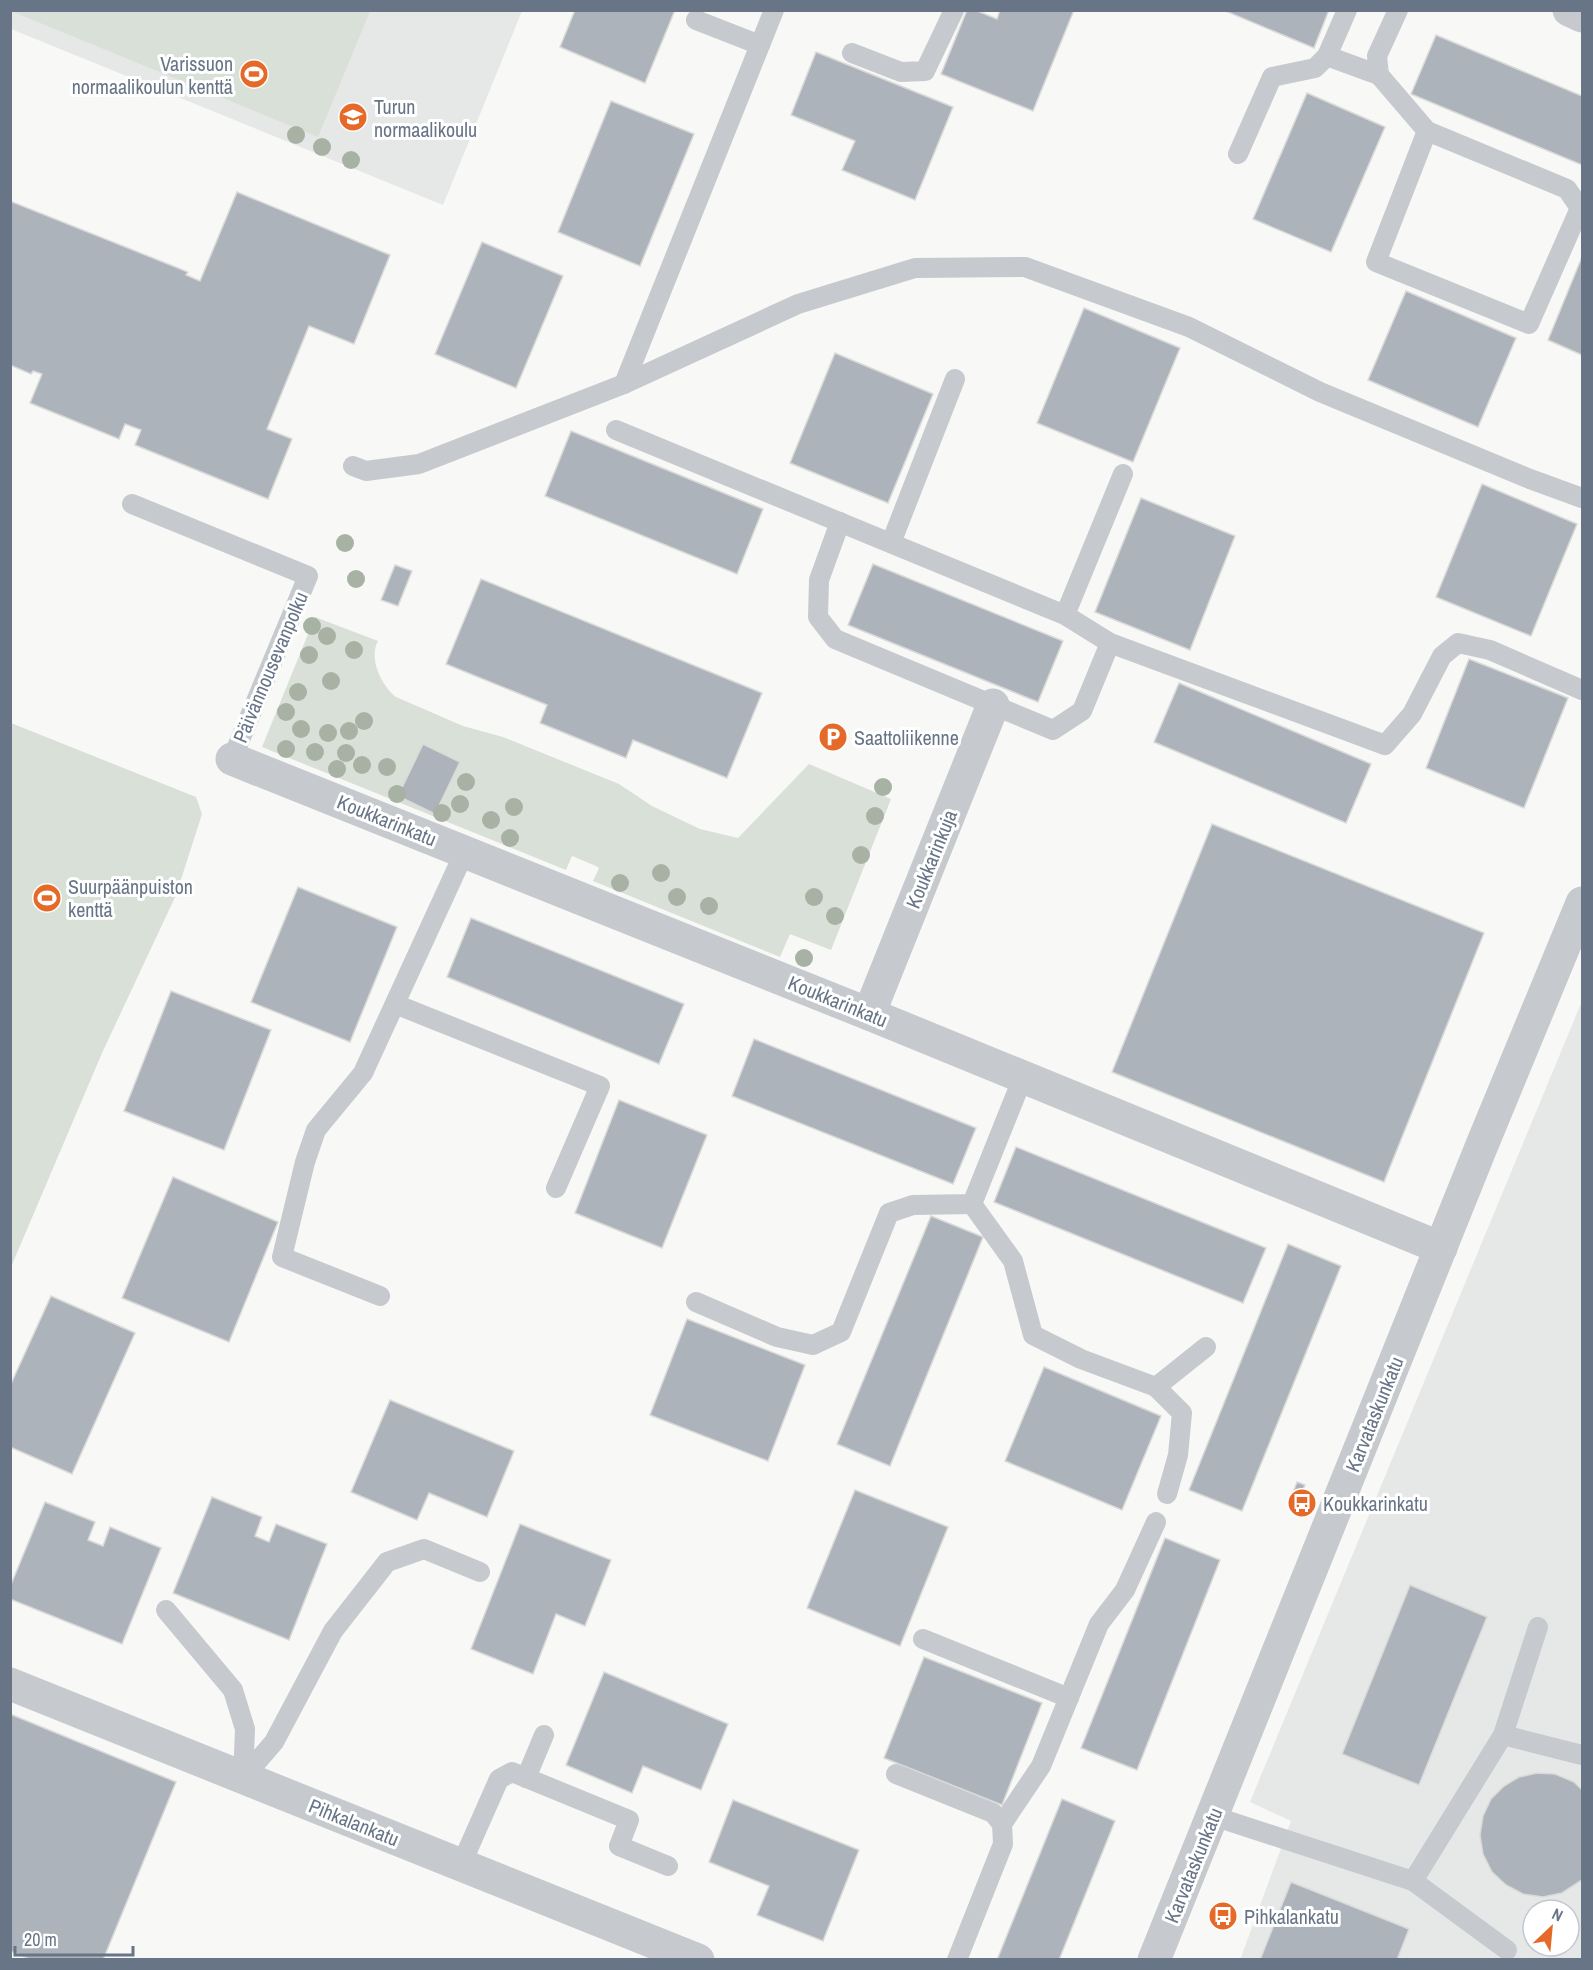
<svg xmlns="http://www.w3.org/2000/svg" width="1593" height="1970" viewBox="0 0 1593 1970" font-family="'Archivo Narrow',sans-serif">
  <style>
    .built { fill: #e6e7e7; fill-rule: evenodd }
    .green { fill: #d9e0d7 }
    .building { fill: #adb3bb; stroke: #dadad8; stroke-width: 1.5 }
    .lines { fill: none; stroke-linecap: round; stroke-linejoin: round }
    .service { stroke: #c6c9cd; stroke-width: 20 }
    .minor { stroke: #c6c9cd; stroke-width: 33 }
    .tertiary { stroke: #c6c9cd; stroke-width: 33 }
    .tree { fill: #a7b2a5 }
    .labels { text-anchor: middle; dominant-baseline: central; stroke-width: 6; stroke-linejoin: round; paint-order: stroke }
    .poi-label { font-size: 20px; fill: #677587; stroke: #fff; text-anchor: start }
    .street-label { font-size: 20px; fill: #677587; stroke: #fff }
  </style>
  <rect width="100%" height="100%" fill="#f8f8f6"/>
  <!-- built -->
  <g class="built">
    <polygon points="10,11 522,11 443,205 11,29"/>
    <path d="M1582,1001v958l-342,1 51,-139 -41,-19zM1533,1910h36v36h-36z"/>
  </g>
  <!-- green -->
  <g class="green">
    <polygon points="11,11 370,10 370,11 318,137"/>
    <path d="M315,617l63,24c-10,18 4,45 18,56l67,29 40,11 116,47 33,22 48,23 38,9 71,-74 82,35 -60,151 -41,-16 -10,23 -187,-76 6,-13 -3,-2 -24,-10 -6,14 -304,-123z"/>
    <polygon points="11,723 196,797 202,814 176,895 102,1053 11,1267"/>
  </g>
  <!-- building -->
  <g class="building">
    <polygon points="575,10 675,10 645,83 560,47"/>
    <polygon points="967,10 975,10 997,19 1000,10 1074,10 1033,111 941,74"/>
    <polygon points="1223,10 1329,10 1314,48"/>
    <polygon points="1436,35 1582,96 1582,165 1411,94"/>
    <polygon points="816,52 953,107 915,200 842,170 855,141 791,115"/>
    <polygon points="1307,93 1385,127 1331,252 1253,219"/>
    <polygon points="611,101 694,134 640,266 558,232"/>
    <polygon points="237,192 390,255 354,344 309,326 267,429 292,439 268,499 135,445 141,430 125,424 119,439 30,403 42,374 33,371 31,374 10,365 10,201 188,272 186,275 200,281"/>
    <polygon points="482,242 563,276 516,388 435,354"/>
    <polygon points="1582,257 1582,355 1548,340"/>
    <polygon points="1406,291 1516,338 1478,427 1368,380"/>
    <polygon points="1084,308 1180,348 1133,462 1037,423"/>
    <polygon points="835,353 933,394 888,503 790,463"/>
    <polygon points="571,431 763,509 737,574 545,496"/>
    <polygon points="1482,484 1577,524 1531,636 1436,597"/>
    <polygon points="1141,498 1235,536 1190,650 1095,612"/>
    <polygon points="873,564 1063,641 1038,702 848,625"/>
    <polygon points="395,565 412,571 398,606 381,600"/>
    <polygon points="481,579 762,693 727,778 633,740 626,758 540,723 547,705 446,664"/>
    <polygon points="1469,659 1568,698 1524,808 1426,768"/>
    <polygon points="1179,683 1371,764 1346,823 1154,742"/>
    <polygon points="423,744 460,762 435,814 398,796"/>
    <polygon points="1212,824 1484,933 1384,1182 1112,1072"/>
    <polygon points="298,887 397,927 350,1042 251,1002"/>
    <polygon points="471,918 684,1004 659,1064 447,977"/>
    <polygon points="171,991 271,1030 224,1150 124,1111"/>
    <polygon points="754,1039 976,1128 953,1184 732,1096"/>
    <polygon points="619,1100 707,1135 662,1248 575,1213"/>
    <polygon points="1016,1147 1266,1248 1243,1303 994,1202"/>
    <polygon points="173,1177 278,1222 229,1342 122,1298"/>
    <polygon points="931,1216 983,1237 890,1466 837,1444"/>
    <polygon points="1288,1244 1341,1266 1242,1511 1189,1490"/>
    <polygon points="51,1296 135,1333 72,1474 10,1447 10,1386"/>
    <polygon points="687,1319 805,1365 768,1461 650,1415"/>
    <polygon points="1044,1367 1161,1416 1122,1510 1005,1461"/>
    <polygon points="390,1400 514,1451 487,1517 429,1493 417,1520 351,1492"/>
    <polygon points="1297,1482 1305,1485 1296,1506 1289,1503"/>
    <polygon points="855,1490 948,1527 900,1646 807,1608"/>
    <polygon points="212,1497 262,1517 255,1536 269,1542 276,1524 327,1544 289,1640 173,1593"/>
    <polygon points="45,1502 95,1522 88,1540 103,1546 110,1527 161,1548 122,1644 10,1599 10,1587"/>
    <polygon points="520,1524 611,1560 585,1626 556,1614 533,1674 471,1649"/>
    <polygon points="1165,1538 1220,1560 1137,1770 1081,1748"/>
    <polygon points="1410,1585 1487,1617 1419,1785 1342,1754"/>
    <polygon points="924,1657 1042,1703 1002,1805 884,1758"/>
    <polygon points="604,1672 728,1724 701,1790 643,1766 632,1793 566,1765"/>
    <polygon points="10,1714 176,1782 103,1960 32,1960 10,1951"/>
    <polygon points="1537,1773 1555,1774 1574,1782 1582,1790 1582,1880 1562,1893 1543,1897 1523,1894 1506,1885 1492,1872 1483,1854 1480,1835 1483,1816 1491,1799 1504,1786 1519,1777"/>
    <polygon points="1062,1799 1115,1821 1059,1960 997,1960"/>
    <polygon points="733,1800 859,1850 823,1941 757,1915 769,1886 709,1862"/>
    <polygon points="1291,1882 1409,1929 1397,1960 1260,1960"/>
  </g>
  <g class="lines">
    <!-- service -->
    <g class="service">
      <polyline points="1398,10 1377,56 1379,75 1427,131 1376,262 1529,324 1580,208 1567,189 1427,131"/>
      <polyline points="760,45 774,10"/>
      <polyline points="852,53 901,72 925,71 954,10"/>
      <polyline points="1327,56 1379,75"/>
      <polyline points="1238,154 1272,77 1315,68 1327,56 1347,10"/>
      <polyline points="624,384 760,45 696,20"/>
      <polyline points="616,430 1065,615 1110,643"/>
      <polyline points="353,466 366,471 419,464 624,384 798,304 915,268 1025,267 1189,327 1320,392 1530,479 1582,498"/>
      <polyline points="132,504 308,576 232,759"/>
      <polyline points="840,522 819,580 818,617 835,639 1053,730 1082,711 1110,643 1385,745 1412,714 1442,656 1458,643 1490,650 1582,690"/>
      <polyline points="891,543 955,379"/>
      <polyline points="1065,615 1123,474"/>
      <polyline points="395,1004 600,1086 556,1188"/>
      <polyline points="972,1204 1013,1261 1033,1335 1081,1359 1156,1387 1206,1347"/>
      <polyline points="380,1296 282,1257 305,1162 316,1130 363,1073 465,851"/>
      <polyline points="696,1302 777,1337 813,1345 841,1332 889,1213 913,1205 972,1204 1023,1077"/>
      <polyline points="1156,1387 1182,1413 1178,1455 1167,1494"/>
      <polyline points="166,1610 233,1690 245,1729 243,1778 274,1742 333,1631 387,1562 424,1549 480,1572"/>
      <polyline points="923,1639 1069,1698"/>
      <polyline points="1503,1735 1582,1755"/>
      <polyline points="896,1774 993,1813 1002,1824 1003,1844 957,1960"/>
      <polyline points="526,1778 544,1735"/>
      <polyline points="1213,1816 1413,1881 1503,1735 1538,1627"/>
      <polyline points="1002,1824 1041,1766 1099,1624 1125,1590 1156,1522"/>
      <polyline points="461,1865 499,1779 512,1772 629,1820 619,1846 668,1866"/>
      <polyline points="1413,1881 1507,1950"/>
    </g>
    <!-- minor -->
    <g class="minor">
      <polyline points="1569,10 1582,16"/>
      <polyline points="232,759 869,1014 1441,1248"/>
      <polyline points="869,1014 993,705"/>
      <polyline points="10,1684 698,1960"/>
    </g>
    <!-- tertiary -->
    <polyline class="tertiary" points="1154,1960 1482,1145 1582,903"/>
  </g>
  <!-- trees -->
  <g class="tree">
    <circle cx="296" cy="135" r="9"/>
    <circle cx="322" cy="147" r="9"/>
    <circle cx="351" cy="160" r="9"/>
    <circle cx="345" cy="543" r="9"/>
    <circle cx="356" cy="579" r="9"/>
    <circle cx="312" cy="626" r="9"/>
    <circle cx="327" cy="636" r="9"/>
    <circle cx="354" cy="650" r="9"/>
    <circle cx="309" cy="655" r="9"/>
    <circle cx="331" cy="681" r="9"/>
    <circle cx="298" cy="692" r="9"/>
    <circle cx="286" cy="712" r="9"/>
    <circle cx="364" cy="721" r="9"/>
    <circle cx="301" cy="729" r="9"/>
    <circle cx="349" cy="731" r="9"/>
    <circle cx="328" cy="733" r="9"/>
    <circle cx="286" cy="749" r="9"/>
    <circle cx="315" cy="752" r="9"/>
    <circle cx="346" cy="753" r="9"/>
    <circle cx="362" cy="765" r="9"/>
    <circle cx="387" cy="767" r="9"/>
    <circle cx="337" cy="769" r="9"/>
    <circle cx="466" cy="782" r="9"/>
    <circle cx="883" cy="787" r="9"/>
    <circle cx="397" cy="794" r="9"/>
    <circle cx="460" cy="804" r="9"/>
    <circle cx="514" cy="807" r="9"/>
    <circle cx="442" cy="813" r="9"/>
    <circle cx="875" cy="816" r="9"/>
    <circle cx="491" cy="820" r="9"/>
    <circle cx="510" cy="838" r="9"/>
    <circle cx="861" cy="855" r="9"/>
    <circle cx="661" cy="873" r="9"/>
    <circle cx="620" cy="883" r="9"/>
    <circle cx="677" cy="897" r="9"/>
    <circle cx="814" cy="897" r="9"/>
    <circle cx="709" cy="906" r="9"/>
    <circle cx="835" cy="916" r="9"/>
    <circle cx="804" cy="958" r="9"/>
  </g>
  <!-- icons -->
  <defs>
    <g id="stadium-disc" transform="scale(1.5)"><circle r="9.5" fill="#e56a29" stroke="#fff"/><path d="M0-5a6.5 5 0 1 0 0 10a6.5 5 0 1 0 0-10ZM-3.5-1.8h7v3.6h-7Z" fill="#fff"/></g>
    <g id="school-disc" transform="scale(1.5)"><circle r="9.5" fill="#e56a29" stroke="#fff"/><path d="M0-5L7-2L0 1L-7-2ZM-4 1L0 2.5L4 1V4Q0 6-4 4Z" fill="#fff"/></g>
    <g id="parking-disc" transform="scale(1.5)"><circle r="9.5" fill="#e56a29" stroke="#fff"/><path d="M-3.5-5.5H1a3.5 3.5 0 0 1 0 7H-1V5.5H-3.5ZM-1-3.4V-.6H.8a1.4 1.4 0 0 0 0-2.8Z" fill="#fff"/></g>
    <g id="bus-disc" transform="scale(1.5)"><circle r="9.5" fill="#e56a29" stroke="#fff"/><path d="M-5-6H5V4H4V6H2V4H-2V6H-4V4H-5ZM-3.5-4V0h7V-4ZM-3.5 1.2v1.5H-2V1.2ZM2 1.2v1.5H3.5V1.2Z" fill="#fff"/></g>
  </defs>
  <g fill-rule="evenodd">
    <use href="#stadium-disc" x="254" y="74"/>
    <use href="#school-disc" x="353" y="117"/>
    <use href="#parking-disc" x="833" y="737"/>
    <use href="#stadium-disc" x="47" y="898"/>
    <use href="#bus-disc" x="1302" y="1503"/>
    <use href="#bus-disc" x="1223" y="1916"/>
  </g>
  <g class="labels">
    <!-- poi labels -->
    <g class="poi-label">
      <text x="233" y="63" text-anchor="end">Varissuon<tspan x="233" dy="23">normaalikoulun kenttä</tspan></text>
      <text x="374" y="106">Turun<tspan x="374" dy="23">normaalikoulu</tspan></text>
      <text x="854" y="737">Saattoliikenne</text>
      <text x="68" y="886">Suurpäänpuiston<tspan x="68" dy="23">kenttä</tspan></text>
      <text x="1323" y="1503">Koukkarinkatu</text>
      <text x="1244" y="1916">Pihkalankatu</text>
    </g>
    <!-- street labels -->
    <g class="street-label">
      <text transform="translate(270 667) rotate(-67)">Päivännousevanpolku</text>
      <text transform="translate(387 820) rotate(22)">Koukkarinkatu</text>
      <text transform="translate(931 859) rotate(-68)">Koukkarinkuja</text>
      <text transform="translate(838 1001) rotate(22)">Koukkarinkatu</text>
      <text transform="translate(1374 1414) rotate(-68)">Karvataskunkatu</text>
      <text transform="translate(354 1822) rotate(22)">Pihkalankatu</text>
      <text transform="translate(1193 1865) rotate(-68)">Karvataskunkatu</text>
    </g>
  </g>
  <!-- border -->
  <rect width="1593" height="1970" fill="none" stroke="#677587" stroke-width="24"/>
  <!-- north arrow -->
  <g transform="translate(1551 1928) rotate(26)"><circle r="28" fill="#ffffff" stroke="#c2c8cf" stroke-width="1.5"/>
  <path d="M0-4.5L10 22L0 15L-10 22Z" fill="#e56a29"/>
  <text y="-9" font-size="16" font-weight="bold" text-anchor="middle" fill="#677587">N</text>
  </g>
  <!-- scale -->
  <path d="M15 1946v9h118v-9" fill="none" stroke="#677587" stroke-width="3"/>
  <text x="24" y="1946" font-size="18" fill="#677587" stroke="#ffffff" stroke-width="4.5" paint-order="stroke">20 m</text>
</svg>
